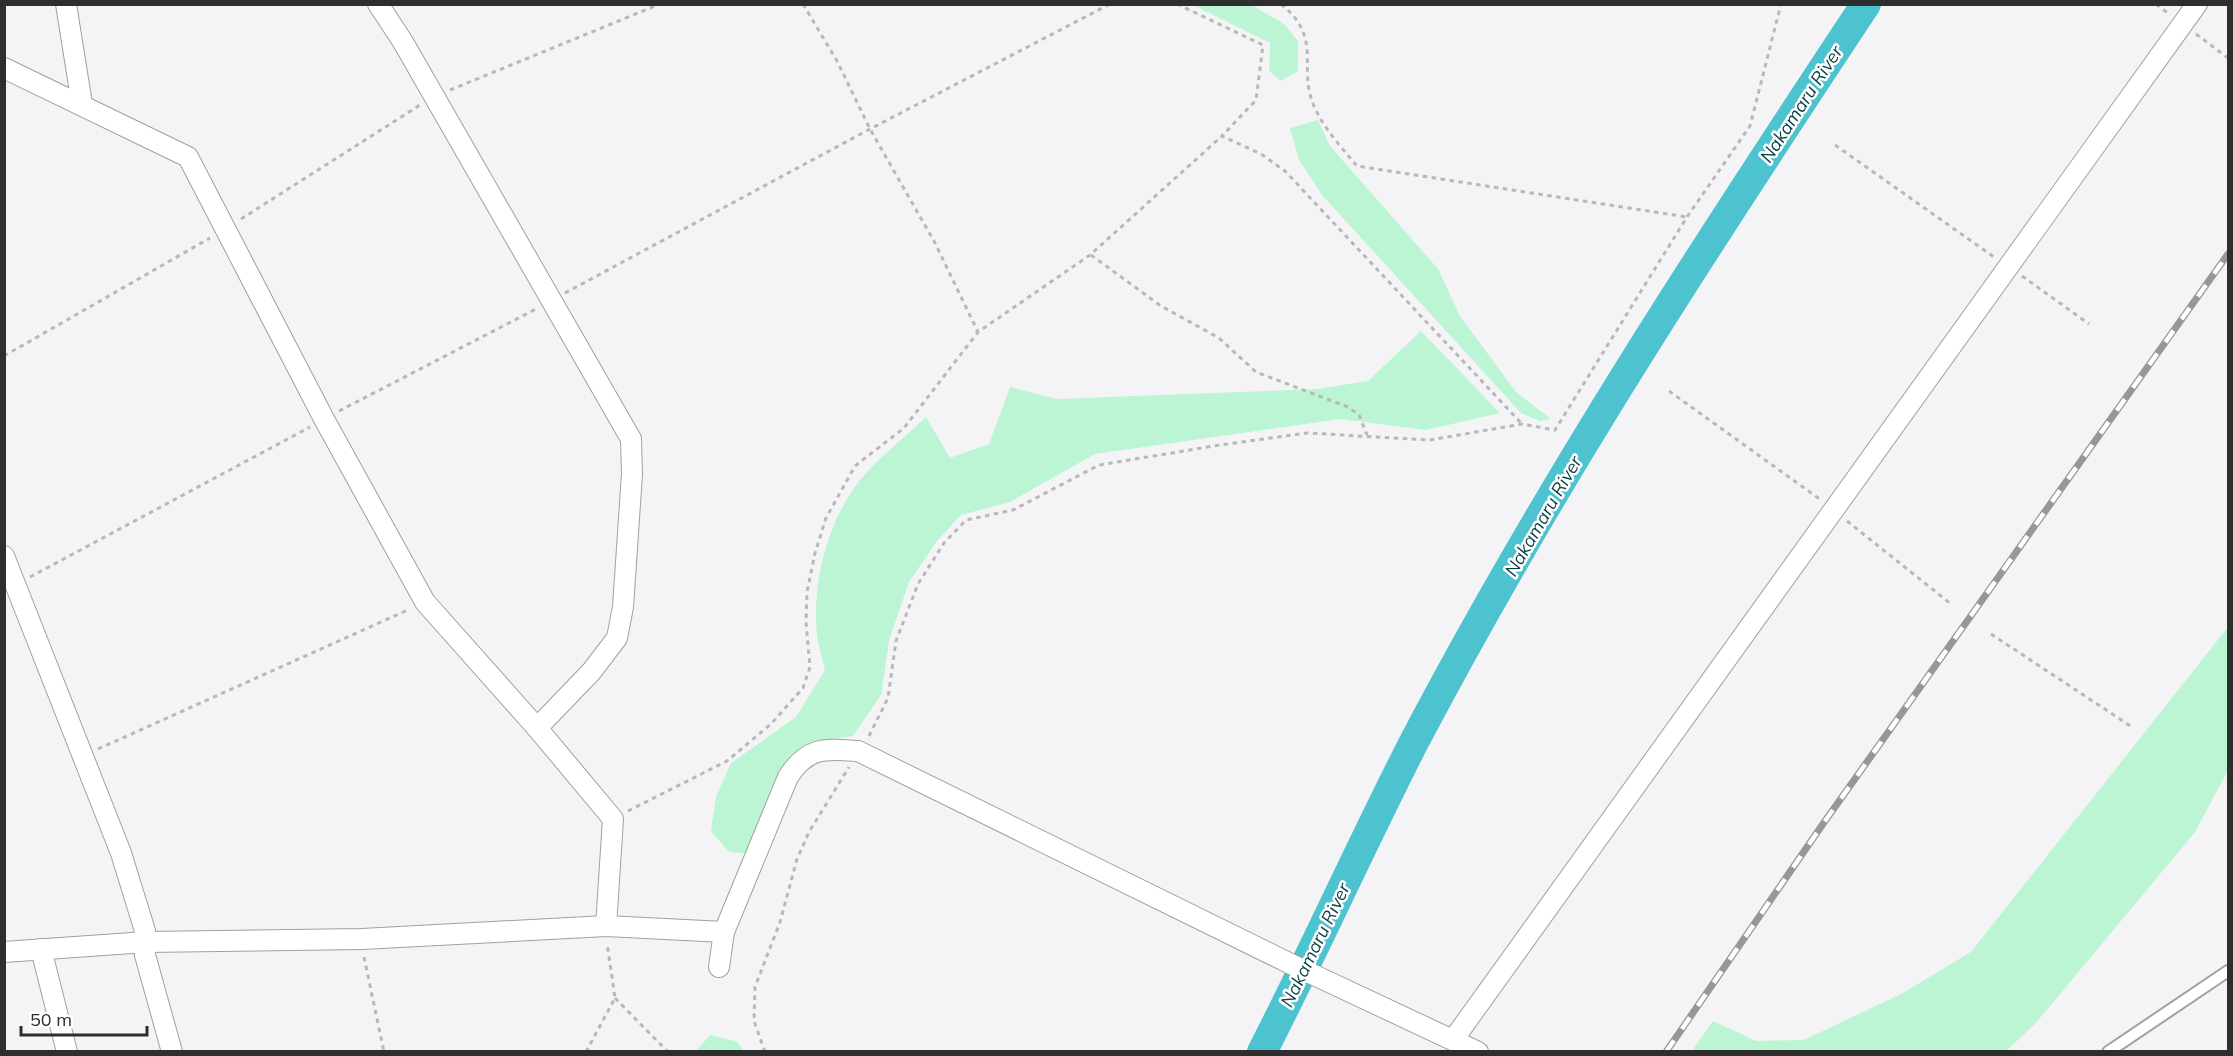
<svg xmlns="http://www.w3.org/2000/svg" width="2233" height="1056" viewBox="0 0 2233 1056" font-family="Mulish,sans-serif">
  <style>
    .green { fill: #bcf5d3 }
    .lines { fill: none; stroke-linecap: round; stroke-linejoin: round }
    .river { stroke: #4cc3cf; stroke-width: 30 }
    .service-casing { stroke: #a0a0a1; stroke-width: 14 }
    .minor-casing { stroke: #a0a0a1; stroke-width: 22 }
    .path { stroke: #b8b8b9; stroke-width: 3; stroke-dasharray: 4.5 4.5; stroke-linecap: butt }
    .service { stroke: #fff; stroke-width: 10 }
    .minor { stroke: #fff; stroke-width: 20 }
    .rail-casing { stroke: #979798; stroke-width: 7 }
    .rail { stroke: #fff; stroke-width: 4.5; stroke-dasharray: 14; stroke-linecap: butt }
    .labels { text-anchor: middle; dominant-baseline: central; stroke-width: 5; stroke-linejoin: round; paint-order: stroke }
    .water-label { font-size: 18px; font-style: italic; fill: #063f44; stroke: #fff }
  </style>
  <rect width="100%" height="100%" fill="#f4f4f6"/>
  <!-- green -->
  <g class="green">
    <polygon points="1193,5 1252,5 1284,24 1298,41 1298,71 1281,81 1269,71 1270,43"/>
    <polygon points="1318,120 1330,146 1438,269 1460,316 1516,392 1551,419 1540,421 1521,413 1322,195 1299,160 1290,128"/>
    <path d="M1421,331l79,82 -74,17 -85,-11 -246,35 -85,48 -49,13 -24,26 -28,41 -20,59 -8,54 -28,41 -35,5 -28,18 -40,95 -21,-2 -18,-21 5,-34 15,-34 65,-46 29,-47c-3,-12 -7,-24 -8,-36 -6,-54 13,-123 51,-163 18,-19 39,-36 58,-54l24,41 39,-14 21,-57 47,12 260,-10 51,-8z"/>
    <polygon points="2228,627 2228,770 2195,832 2035,1024 2006,1051 1692,1051 1713,1021 1756,1041 1804,1040 1903,993 1971,952"/>
    <polygon points="710,1035 738,1042 743,1051 696,1051"/>
  </g>
  <g class="lines">
    <!-- river -->
    <path class="river" d="M1262,1052c53,-103 100,-209 153,-312 134,-255 292,-496 451,-736"/>
    <!-- service casing -->
    <g class="service-casing">
      <polyline id="service" points="2108,1052 2228,971"/>
    </g>
    <!-- minor casing -->
    <g class="minor-casing">
      <g id="minor">
        <polyline points="66,4 82,104"/>
        <polyline points="378,4 403,42 631,439 632,474 623,607 617,638 591,672 537,728"/>
        <polyline points="4,68 188,157 324,419 425,602 537,728 613,819 606,926"/>
        <polyline points="4,556 121,853 145,931 145,955 172,1052"/>
        <polyline points="41,949 67,1052"/>
        <polyline points="4,952 146,942 362,939 606,926 724,932"/>
        <path d="M719,967l5,-35 64,-155c20,-31 37,-28 70,-26l439,216 181,85"/>
        <polyline points="1453,1040 2197,4"/>
      </g>
    </g>
    <!-- path -->
    <g class="path">
      <polyline points="803,4 837,61 870,129 935,243 978,332"/>
      <polyline points="1177,4 1263,45 1256,100 1222,136"/>
      <path d="M1281,4c43,35 16,63 33,102 10,23 28,42 43,60l330,51"/>
      <polyline points="2156,4 2169,14"/>
      <polyline points="2196,34 2228,58"/>
      <polyline points="450,90 660,4"/>
      <polyline points="1835,145 1994,257"/>
      <polyline points="241,219 420,105"/>
      <polyline points="1091,255 1161,306 1219,338 1256,372 1348,407 1359,415 1367,435"/>
      <polyline points="2022,276 2089,324"/>
      <polyline points="565,293 870,129 1110,4"/>
      <polyline points="4,356 210,238"/>
      <polyline points="1669,391 1821,500"/>
      <polyline points="339,411 536,309"/>
      <polyline points="1847,521 1951,604"/>
      <polyline points="30,577 310,427"/>
      <polyline points="1991,634 2132,727"/>
      <polyline points="869,736 888,698 896,641 918,584 944,543 966,520 1013,510 1099,465 1220,445 1307,433 1430,440 1522,424 1555,430 1687,217 1750,126 1781,4"/>
      <polyline points="98,749 410,609"/>
      <polyline points="628,811 727,761 771,724 803,688 810,667 806,622 807,592 815,553 826,518 855,466 904,428 978,332 1090,255 1222,136 1261,154 1285,171 1522,424"/>
      <polyline points="364,957 384,1052"/>
      <polyline points="615,998 668,1052"/>
      <polyline points="586,1052 615,998 607,943"/>
      <polyline points="765,1052 754,1021 755,987 780,922 797,859 809,832 849,767"/>
    </g>
    <!-- service -->
    <use href="#service" class="service"/>
    <!-- minor -->
    <use href="#minor" class="minor"/>
    <!-- rail casing -->
    <g class="rail-casing">
      <polyline id="rail" points="1666,1052 1825,821 2228,254"/>
    </g>
    <!-- rail -->
    <use href="#rail" class="rail"/>
  </g>
  <g class="labels">
    <!-- water labels -->
    <g class="water-label">
      <text transform="translate(1801 104) rotate(-57)">Nakamaru River</text>
      <text transform="translate(1543 516) rotate(-60)">Nakamaru River</text>
      <text transform="translate(1315 945) rotate(-64)">Nakamaru River</text>
    </g>
  </g>
  <!-- border -->
  <rect width="2233" height="1056" fill="none" stroke="#2e2e2e" stroke-width="12"/>
  <!-- scale -->
  <path d="M21 1026v9h126v-9" fill="none" stroke="#2e2e2e" stroke-width="3"/>
  <text x="30" y="1026" font-size="18" fill="#2e2e2e" stroke="#ffffff" stroke-width="4.5" paint-order="stroke">50 m</text>
</svg>
